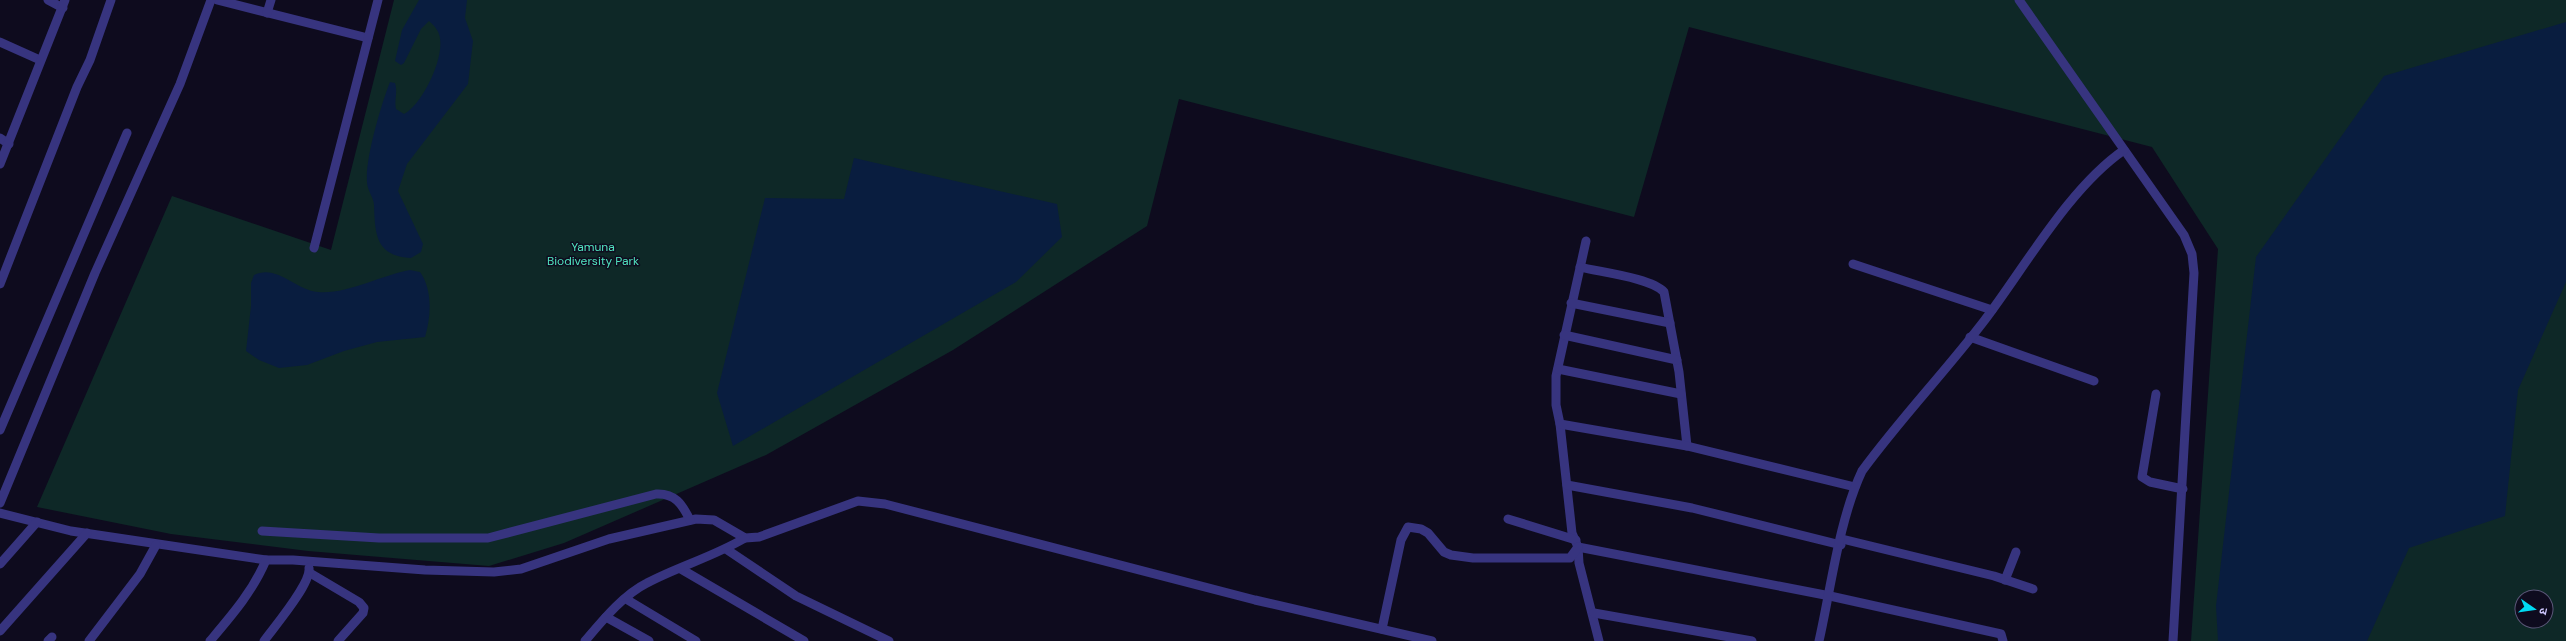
<svg xmlns="http://www.w3.org/2000/svg" width="2566" height="641" viewBox="0 0 2566 641" font-family="'DM Sans','Noto Sans Devanagari',sans-serif">
  <style>
    .green { fill: #0e2827; fill-rule: evenodd }
    .water { fill: #091d3f }
    .lines { fill: none; stroke-linecap: round; stroke-linejoin: round }
    .minor { stroke: #37347f; stroke-width: 9 }
    .labels { text-anchor: middle; dominant-baseline: central; stroke-width: 3; stroke-linejoin: round; paint-order: stroke }
    .park-label { font-size: 12px; fill: #50e3bf; stroke: #0e0b1e }
  </style>
  <rect width="100%" height="100%" fill="#0e0b1e"/>
  <!-- green -->
  <path class="green" d="M394,0h2172v641h-375l27,-392 -66,-102 -463,-120 -55,190 -455,-118 -32,127 -194,124 -187,105 -202,88 -75,23 -181,-15 -137,-17 -134,-27 135,-311 159,54zM2522,597h24v24h-24z"/>
  <!-- water -->
  <g class="water">
    <path d="M419,0h48l-2,18 8,23 -5,43 -61,80 -9,27 25,53 -2,8 -10,6c-35,-2 -36,-23 -37,-53 0,-7 -7,-15 -7,-23 -2,-23 14,-77 23,-100l5,1c3,9 -1,17 1,26l8,5c19,-9 46,-65 33,-84 -2,-4 -6,-7 -8,-9l-8,8 -17,34 -3,2 -6,-4 7,-31z"/>
    <polygon points="2566,22 2566,282 2518,390 2505,516 2409,548 2367,641 2218,641 2216,606 2256,257 2384,76"/>
    <polygon points="854,158 1057,204 1062,237 1016,282 733,446 717,393 765,198 844,199"/>
    <path d="M410,270l10,2c13,18 11,45 5,65l-48,5 -33,9 -37,14 -28,3 -20,-8 -13,-9 5,-45v-23l3,-8c23,-11 41,15 64,17 27,3 64,-17 92,-22z"/>
  </g>
  <g class="lines">
    <!-- minor -->
    <g class="minor">
      <polyline points="48,0 63,8"/>
      <polyline points="217,0 368,38"/>
      <polyline points="2019,0 2184,235 2192,254 2194,273 2173,641"/>
      <polyline points="267,13 271,0"/>
      <polyline points="0,42 40,60"/>
      <polyline points="0,138 9,144"/>
      <polyline points="0,164 65,0"/>
      <polyline points="1586,241 1556,376 1556,405 1560,424 1572,533 1578,547 1830,596 2001,634 2003,641"/>
      <polyline points="314,248 378,0"/>
      <polyline points="1853,264 1992,310"/>
      <path d="M1580,267c19,5 72,11 84,25l15,80 8,74"/>
      <polyline points="0,284 77,87 90,60 111,0"/>
      <polyline points="1571,303 1670,323"/>
      <polyline points="1564,335 1677,360"/>
      <polyline points="1970,337 2094,381"/>
      <polyline points="1558,369 1681,394"/>
      <polyline points="2156,394 2142,477 2150,482 2183,489"/>
      <polyline points="1560,424 1687,446 1855,487"/>
      <polyline points="0,430 127,133"/>
      <polyline points="1567,485 1692,508 1841,545"/>
      <polyline points="0,503 95,273 180,84 211,0"/>
      <polyline points="0,513 71,531 266,560 293,560 425,570 494,572 521,569 609,539 696,519 714,520 745,538 759,537 858,501 885,504 1255,600 1432,641"/>
      <polyline points="1508,519 1576,540"/>
      <path d="M262,531l117,7h109l168,-44c19,-1 26,10 34,26"/>
      <polyline points="1842,539 1994,576 2033,589"/>
      <polyline points="1578,547 1579,563 1599,641"/>
      <polyline points="726,549 796,596 889,641"/>
      <polyline points="0,564 37,522"/>
      <polyline points="681,569 804,641"/>
      <polyline points="310,573 359,602 364,608 363,613 338,641"/>
      <polyline points="2005,580 2016,552"/>
      <polyline points="626,599 696,641"/>
      <polyline points="1594,613 1752,641"/>
      <polyline points="606,617 649,641"/>
      <polyline points="1382,629 1401,540 1408,527 1421,529 1428,533 1444,552 1451,555 1473,558 1570,558 1578,547"/>
      <polyline points="0,631 87,533"/>
      <polyline points="48,641 52,637"/>
      <polyline points="89,641 140,574 156,545"/>
      <path d="M210,641c22,-26 43,-50 56,-81"/>
      <path d="M264,641c10,-14 47,-57 45,-73"/>
      <path d="M585,641c17,-20 38,-46 62,-58 32,-17 66,-26 98,-45"/>
      <path d="M1819,641c12,-53 20,-121 43,-170 38,-52 83,-99 122,-150 41,-54 85,-133 140,-171"/>
    </g>
  </g>
  <g class="labels">
    <!-- park labels -->
    <g class="park-label">
      <text x="593" y="247">Yamuna<tspan x="593" dy="14">Biodiversity Park</tspan></text>
    </g>
  </g>
  <!-- north arrow -->
  <g transform="translate(2534 609) rotate(103)"><circle r="19" fill="#0e0b1e" stroke="#5b5778"/>
  <path d="M0-3L7 15L0 10L-7 15Z" fill="#00daf3"/>
  <text y="-6" font-size="11" font-weight="bold" text-anchor="middle" fill="#cec8ff">उ</text>
  </g>
</svg>
